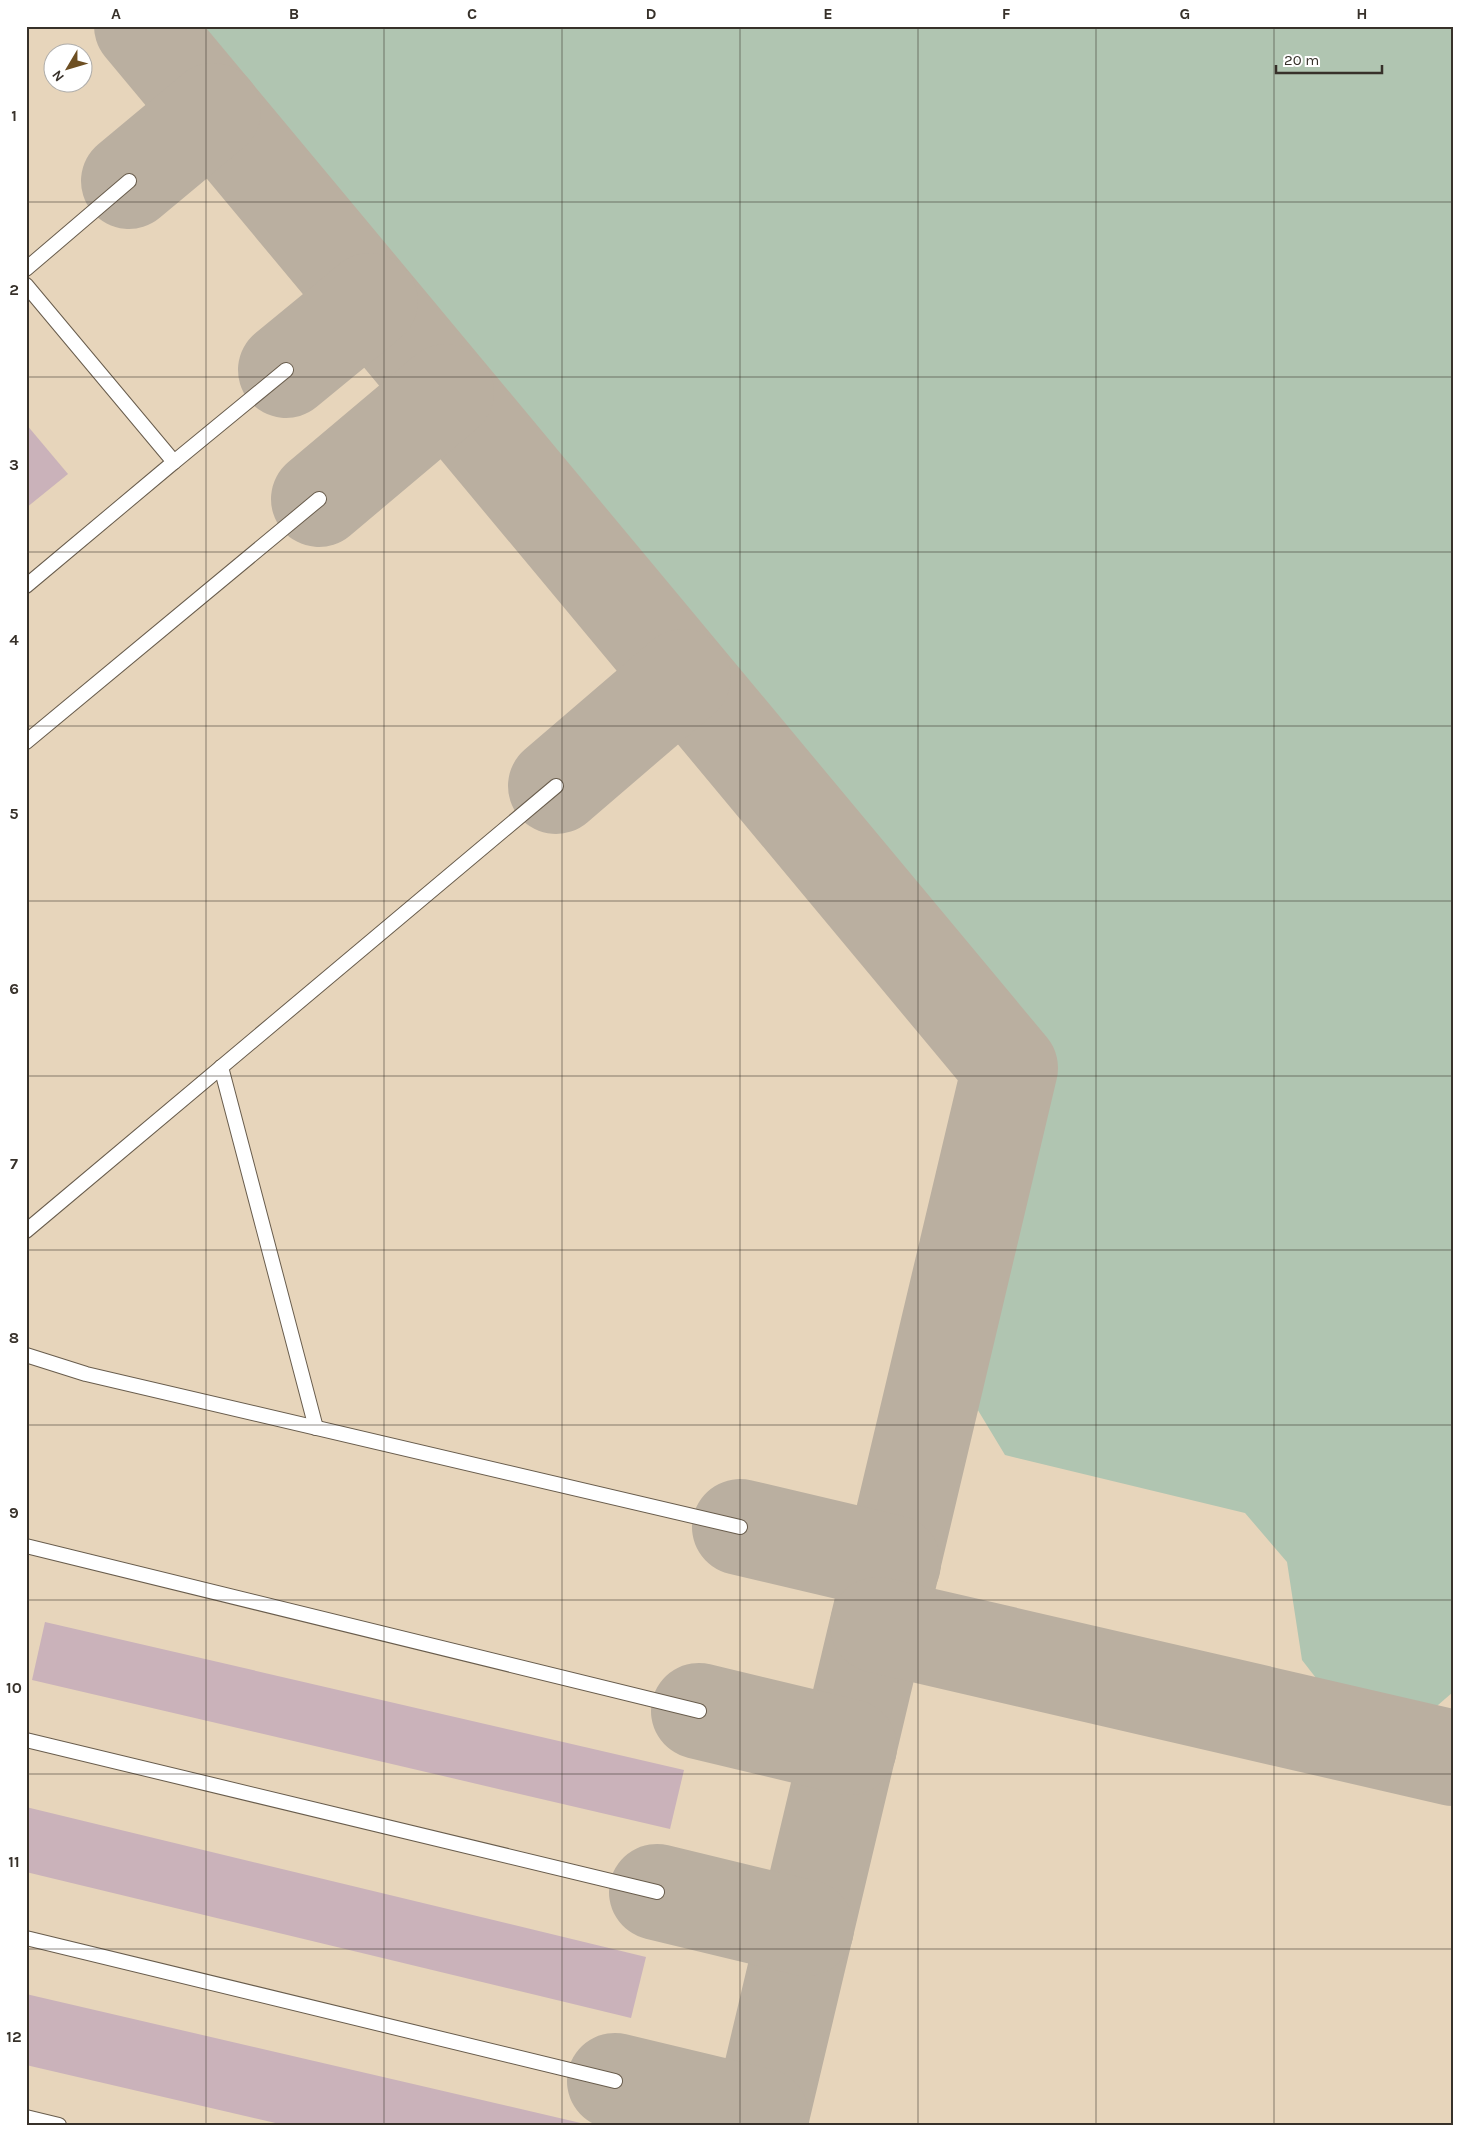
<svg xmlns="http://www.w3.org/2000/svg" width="1479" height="2151" viewBox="0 0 1479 2151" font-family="Karla,sans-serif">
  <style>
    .built { fill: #e7d5bb; fill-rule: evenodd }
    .green { fill: #b0c5b1 }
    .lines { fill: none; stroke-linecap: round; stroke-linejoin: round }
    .taxiway { stroke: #baafa0; stroke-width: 96 }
    .building { fill: #cab2ba }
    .lane-casing { stroke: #695d4d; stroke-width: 16 }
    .lane { stroke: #fff; stroke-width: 14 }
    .grid { fill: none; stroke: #37312a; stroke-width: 1; stroke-opacity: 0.55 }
    .neatline { fill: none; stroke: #37312a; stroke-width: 2 }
    .grid-label { font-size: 16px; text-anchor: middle; font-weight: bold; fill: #37312a }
  </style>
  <rect width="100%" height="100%" fill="#eee0cd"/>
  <!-- built -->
  <path class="built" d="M26,26h1427v2099h-1427zM52,52h30v30h-30z"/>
  <!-- green -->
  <polygon class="green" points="193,26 1453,26 1453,1692 1422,1719 1330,1696 1302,1660 1287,1562 1245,1513 1005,1455 973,1402 1042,1106 1002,1014"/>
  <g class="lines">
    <!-- taxiway -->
    <g class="taxiway">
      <polyline points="142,26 1010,1068 759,2125"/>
      <polyline points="129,181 213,111"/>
      <polyline points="286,370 370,301"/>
      <polyline points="319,499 446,392"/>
      <polyline points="556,786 683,677"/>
      <polyline points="740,1527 893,1563"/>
      <polyline points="878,1625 1453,1758"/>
      <polyline points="699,1711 849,1747"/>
      <polyline points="657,1892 806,1928"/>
      <polyline points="615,2081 761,2116"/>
    </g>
  </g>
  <!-- building -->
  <g class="building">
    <polygon points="26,424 68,474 26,508"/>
    <polygon points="45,1622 684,1770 670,1829 32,1680"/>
    <polygon points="26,1807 646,1957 631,2018 26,1872"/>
    <polygon points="26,1994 585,2124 585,2125 284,2125 26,2065"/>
  </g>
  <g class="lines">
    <!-- lane casing -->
    <g class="lane-casing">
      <g id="lane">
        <polyline points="26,269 129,181"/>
        <polyline points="26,285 174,462 26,586"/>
        <polyline points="174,462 286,370"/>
        <polyline points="26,742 319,499"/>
        <polyline points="221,1067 316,1428"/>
        <polyline points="26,1231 556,786"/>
        <polyline points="26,1355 86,1374 740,1527"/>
        <polyline points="26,1546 699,1711"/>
        <polyline points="26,1740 657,1892"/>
        <polyline points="26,1938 615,2081"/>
        <polyline points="26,2117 59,2125"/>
      </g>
    </g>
    <!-- lane -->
    <use href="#lane" class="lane"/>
  </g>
  <!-- grid -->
  <path class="grid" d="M206,26v2099M384,26v2099M562,26v2099M740,26v2099M918,26v2099M1096,26v2099M1274,26v2099M26,202h1427M26,377h1427M26,552h1427M26,726h1427M26,901h1427M26,1076h1427M26,1250h1427M26,1425h1427M26,1600h1427M26,1774h1427M26,1949h1427"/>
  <!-- border -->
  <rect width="1479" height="2151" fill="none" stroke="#ffffff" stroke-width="55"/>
  <!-- north arrow -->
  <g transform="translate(68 68) rotate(232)"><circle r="24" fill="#ffffff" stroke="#afadaa"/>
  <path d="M0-4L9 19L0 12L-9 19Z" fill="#6d4f23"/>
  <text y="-8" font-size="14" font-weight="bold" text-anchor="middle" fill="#37312a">N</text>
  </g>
  <!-- scale -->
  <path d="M1276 65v8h106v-8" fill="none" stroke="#37312a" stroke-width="2.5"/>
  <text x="1284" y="65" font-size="15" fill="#37312a" stroke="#ffffff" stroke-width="4" paint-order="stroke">20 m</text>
  <rect x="28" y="28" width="1424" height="2096" class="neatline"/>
  <g class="grid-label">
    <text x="116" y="19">A</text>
    <text x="294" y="19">B</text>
    <text x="472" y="19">C</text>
    <text x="651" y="19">D</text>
    <text x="828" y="19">E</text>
    <text x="1006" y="19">F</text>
    <text x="1185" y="19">G</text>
    <text x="1362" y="19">H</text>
    <text x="14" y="121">1</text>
    <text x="14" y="295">2</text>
    <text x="14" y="470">3</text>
    <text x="14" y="645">4</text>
    <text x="14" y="819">5</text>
    <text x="14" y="994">6</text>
    <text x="14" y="1169">7</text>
    <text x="14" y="1343">8</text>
    <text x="14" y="1518">9</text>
    <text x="14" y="1693">10</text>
    <text x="14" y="1867">11</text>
    <text x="14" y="2042">12</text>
  </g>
</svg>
